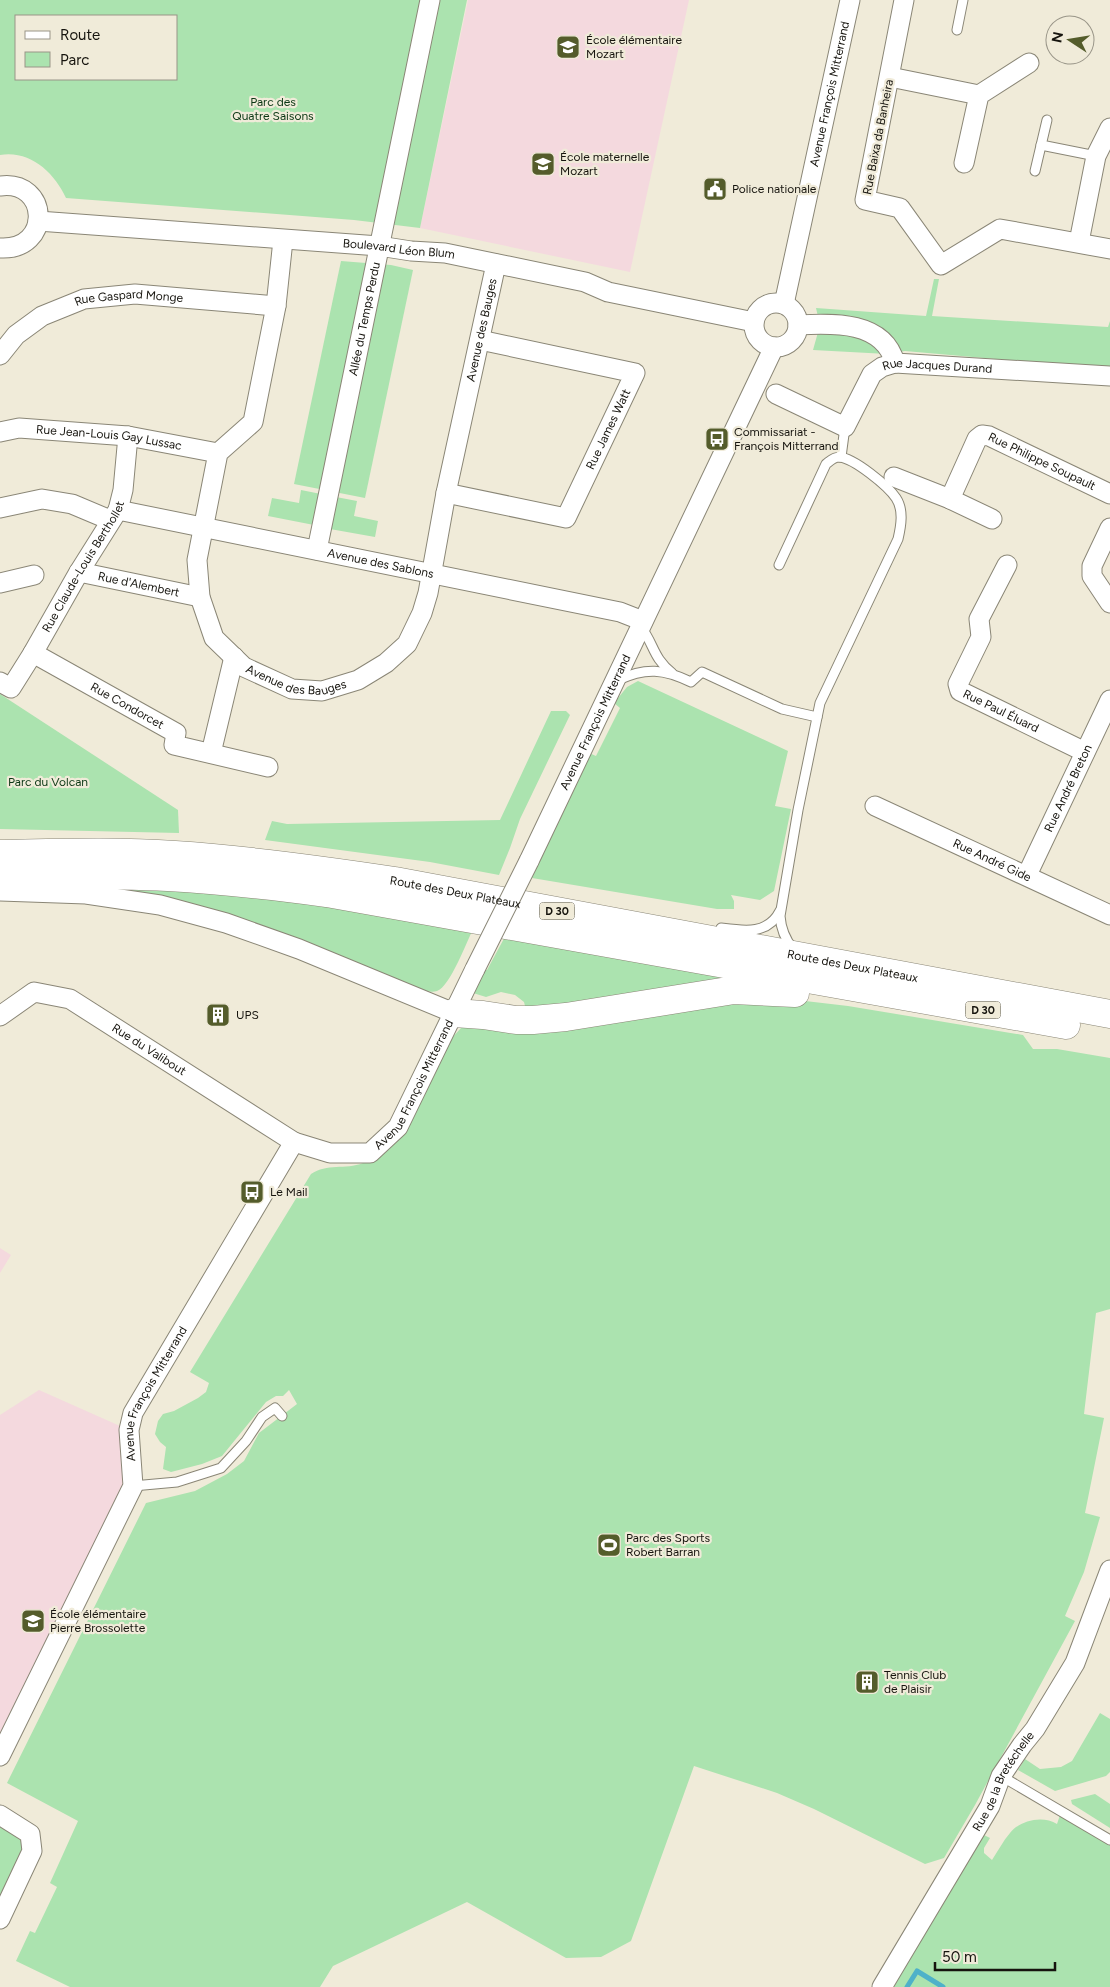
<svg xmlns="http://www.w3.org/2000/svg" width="1110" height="1987" viewBox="0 0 1110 1987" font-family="Figtree,sans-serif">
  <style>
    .education { fill: #f4d9de }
    .green { fill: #abe3af; fill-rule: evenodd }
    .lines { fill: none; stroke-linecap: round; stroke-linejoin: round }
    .stream { stroke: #4eb1c9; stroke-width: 5 }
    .lane-casing { stroke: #8a8676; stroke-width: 11 }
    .street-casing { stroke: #8a8676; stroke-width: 21 }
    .primary-casing { stroke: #8a8676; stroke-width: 29 }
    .lane { stroke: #fff; stroke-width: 9 }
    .street { stroke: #fff; stroke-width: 19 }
    .primary { stroke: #fff; stroke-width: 28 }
    .street-bridge-casing { stroke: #8a8676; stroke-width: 21; stroke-linecap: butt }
    .street-bridge { stroke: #fff; stroke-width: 19 }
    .labels { text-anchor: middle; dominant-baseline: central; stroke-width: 4.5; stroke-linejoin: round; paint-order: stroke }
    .shield { fill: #f0ebd9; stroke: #57544b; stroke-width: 1 }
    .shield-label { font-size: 11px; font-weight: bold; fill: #16140e }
    .poi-label { font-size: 12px; fill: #16140e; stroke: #f0ebd9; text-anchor: start }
    .street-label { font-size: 12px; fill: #16140e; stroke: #f0ebd9 }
    .park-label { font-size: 12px; fill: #0b3714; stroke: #f0ebd9 }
  </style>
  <rect width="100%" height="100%" fill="#f0ebd9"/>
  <!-- education -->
  <g class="education">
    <polygon points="468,0 689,0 630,272 420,228"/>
    <polygon points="0,1248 11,1255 0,1273"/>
    <polygon points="39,1390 129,1430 133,1486 0,1756 0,1415"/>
  </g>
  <!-- green -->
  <g class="green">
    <path d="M0,0h467l-47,228 -66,-8 -288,-22c-12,-26 -36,-48 -66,-43zM16,16h160v63h-160z"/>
    <polygon points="341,261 391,265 413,270 365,498 294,484"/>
    <polygon points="934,279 939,279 932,316 1108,327 1110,321 1110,369 905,351 887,354 813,350 820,325 816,308 926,316"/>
    <polygon points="301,490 321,494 314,525 268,516 272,498 299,503"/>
    <polygon points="336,497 357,501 354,516 378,521 375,537 330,529"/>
    <polygon points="638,681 788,751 775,806 791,809 774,891 760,900 731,895 734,901 734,909 717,909 532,878 589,753 596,756 620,708 614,703 627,687"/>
    <polygon points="0,694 178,810 179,833 0,829"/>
    <polygon points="551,711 566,711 570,715 520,819 510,848 499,875 430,862 265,840 272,821 287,824 500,820"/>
    <path d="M70,884l136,4 268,39c-7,14 -24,60 -37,64 -6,2 -14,-1 -20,-1z"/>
    <polygon points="507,933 748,979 527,1014 524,1002 515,995 501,992 486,997 473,993 483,969 487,970"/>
    <path d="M771,997l77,9 175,29 10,14h24l53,9v251l-14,4 -12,101 20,4 -19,95 15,4 -16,55 -19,44 10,5 -100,184 -31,53 -19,6 -111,-55 -37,-16 -83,-27 -63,175 -30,16 -35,1 -99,-56 -134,64 -13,21h-250l-54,-26 14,-30 5,2 22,-46 -7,-4 28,-62 -71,-38 139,-280 49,-12 32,-17 17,-13 15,-28 38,-29 -8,-14 -6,6h-7l-10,6 -44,54 -20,8 -31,8 -8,-3 3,-22 -6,-5 -5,-8 3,-13 5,-7 11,-3 24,-13 8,-6 3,-9 -19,-11 121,-198c16,-11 34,-4 52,-11 7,-3 18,-7 24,-12 25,-21 47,-80 63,-111l11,-12 17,-5z"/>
    <polygon points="1100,1713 1110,1719 1110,1772 1106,1776 1055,1791 1018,1770 1025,1759 1040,1769 1061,1767 1072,1761"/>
    <polygon points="1095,1794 1110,1804 1110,1828 1072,1804 1071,1800"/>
    <path d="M1060,1815l50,29v143h-219l91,-153 8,4 -6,10v5l8,7c6,-9 11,-19 18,-27 10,-13 33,-18 47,-9z"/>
    <path d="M0,1822c8,5 20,12 23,22 3,14 -17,45 -23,58z"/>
  </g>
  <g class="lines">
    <!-- stream -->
    <polyline class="stream" points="907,1987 917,1971 943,1987"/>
    <!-- lane casing -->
    <g class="lane-casing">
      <g id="lane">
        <polyline points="957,30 963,0"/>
        <polyline points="1041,145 1096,156"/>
        <polyline points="1035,171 1047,120"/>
        <polyline points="841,457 845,427"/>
        <path d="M779,565l47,-101c4,-3 8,-7 13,-7 15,1 49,29 57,41 8,12 5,28 2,41l-78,164 -22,107 -18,106c1,14 5,23 13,33"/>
        <path d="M641,627c13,17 12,31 31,46"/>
        <path d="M618,680c28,-13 46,-11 73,2l11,-10 80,37 35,8"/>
        <path d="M721,928c23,3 47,7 59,-17"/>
        <polyline points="133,1486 177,1482 221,1468 246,1441 262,1417 275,1408 282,1416"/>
        <polyline points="1001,1776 1110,1840"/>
      </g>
    </g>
    <!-- street casing -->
    <g class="street-casing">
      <g id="street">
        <polyline points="904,0 865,200 900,208 941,265 1000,229 1110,249"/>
        <polyline points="890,77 979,95"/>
        <polyline points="964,163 979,95 1029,63"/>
        <path d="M0,186c49,-7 53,65 0,62"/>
        <path id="s1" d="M38,221l341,25 32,5 34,2 140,29 23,10 146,30"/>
        <path id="s2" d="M283,240l-7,66 -23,116 -35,31 -21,107 3,37 14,41 30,29 48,22 30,2 36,-11 28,-17 21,-19 15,-31 6,-20 18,-100 50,-229"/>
        <polyline points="1079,242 1096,156 1110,128"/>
        <circle cx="776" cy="325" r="22"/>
        <path id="s3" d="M784,304l66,-304"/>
        <path d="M798,325c36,-2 86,-4 97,38"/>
        <path id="s4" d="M0,355l16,-20 26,-19 42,-17 51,-5 141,12"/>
        <path id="s5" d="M776,394l69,33 27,-53 10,-7 13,-4 215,13"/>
        <path id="s6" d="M0,432l19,-4 109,8 90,17"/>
        <polyline points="894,477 950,499 992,519"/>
        <path id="s7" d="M446,493l120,25 69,-145 -155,-33"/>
        <path id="s8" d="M950,499l27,-60 5,-4 7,1 121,58"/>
        <polyline points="0,508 42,499 72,504 110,520"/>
        <path id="s9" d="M118,510l502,102 23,9"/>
        <polyline points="1110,528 1092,566 1092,576 1110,603"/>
        <path id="s10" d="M317,550l113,-550"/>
        <path id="s11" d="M1007,565l-28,54 2,18 -23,47 2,7 125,61"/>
        <path id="s12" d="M79,572l121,25"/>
        <polyline points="0,583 34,575"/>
        <path id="s13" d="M33,653l143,80 -2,12 94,22"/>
        <path id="s14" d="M0,682l11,6 22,-35 46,-81 39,-62 5,-20 5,-54"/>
        <polyline points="211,753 234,657"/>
        <path id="s15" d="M875,806l235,109"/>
        <path id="s16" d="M529,861l245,-514"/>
        <path id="s17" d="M1027,875l83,-175"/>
        <polyline points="0,891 86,894 160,905 226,923 299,949 454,1013"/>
        <path id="s18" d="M0,1016l34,-24 36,7 224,143"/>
        <path id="s19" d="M0,1756l133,-270 -4,-56 4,-17 161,-271 36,11h40l28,-26 77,-158"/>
        <polyline points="0,1815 30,1834 32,1851 0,1919"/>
        <path id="s20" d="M882,1987l108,-181 11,-30 21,-31 13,-16 40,-66 35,-93"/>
      </g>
    </g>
    <!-- primary casing -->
    <g class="primary-casing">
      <g id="primary">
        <path id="s21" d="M0,854c58,-1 117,-3 175,1 74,5 147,15 220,26l715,133"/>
        <path d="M0,875c56,0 112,-1 168,2 53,3 106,9 159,16l739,132"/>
        <polyline points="454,1013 483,1015 516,1020 533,1020 566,1017 734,990 795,993"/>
      </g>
    </g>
    <!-- lane -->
    <use href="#lane" class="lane"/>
    <!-- street -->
    <use href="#street" class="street"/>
    <!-- primary -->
    <use href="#primary" class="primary"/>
    <!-- street-bridge casing -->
    <g class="street-bridge-casing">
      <polyline id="street-bridge" points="475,969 529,861"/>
    </g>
    <!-- street-bridge -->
    <use href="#street-bridge" class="street-bridge"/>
  </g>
  <!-- icons -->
  <defs>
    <g id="school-square" transform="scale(1.25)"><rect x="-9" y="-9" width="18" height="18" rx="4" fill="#545c2b" stroke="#f0ebd9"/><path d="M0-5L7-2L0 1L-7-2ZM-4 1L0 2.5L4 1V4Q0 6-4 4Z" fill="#fff"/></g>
    <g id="civic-square" transform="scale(1.25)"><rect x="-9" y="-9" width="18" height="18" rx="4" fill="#545c2b" stroke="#f0ebd9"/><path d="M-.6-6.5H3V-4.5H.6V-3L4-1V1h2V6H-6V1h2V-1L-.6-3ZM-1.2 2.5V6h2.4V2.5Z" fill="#fff"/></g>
    <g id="bus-square" transform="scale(1.25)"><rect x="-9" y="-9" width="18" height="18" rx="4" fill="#545c2b" stroke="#f0ebd9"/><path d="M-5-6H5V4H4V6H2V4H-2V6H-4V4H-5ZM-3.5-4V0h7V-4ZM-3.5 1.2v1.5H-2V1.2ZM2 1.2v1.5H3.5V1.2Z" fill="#fff"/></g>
    <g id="building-square" transform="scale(1.25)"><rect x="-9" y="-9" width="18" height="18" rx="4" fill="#545c2b" stroke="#f0ebd9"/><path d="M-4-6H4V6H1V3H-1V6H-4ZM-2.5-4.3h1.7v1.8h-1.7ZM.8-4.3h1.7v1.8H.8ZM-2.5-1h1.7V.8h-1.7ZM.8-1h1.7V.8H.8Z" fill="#fff"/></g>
    <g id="stadium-square" transform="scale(1.25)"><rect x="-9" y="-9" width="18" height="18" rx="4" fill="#545c2b" stroke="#f0ebd9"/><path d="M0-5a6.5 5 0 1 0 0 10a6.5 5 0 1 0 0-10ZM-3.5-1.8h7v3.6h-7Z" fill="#fff"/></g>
  </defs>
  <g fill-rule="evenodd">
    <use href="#school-square" x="568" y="47"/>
    <use href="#school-square" x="543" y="164"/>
    <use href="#civic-square" x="715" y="189"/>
    <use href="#bus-square" x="717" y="439"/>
    <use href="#building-square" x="218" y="1015"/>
    <use href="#bus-square" x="252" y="1192"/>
    <use href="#stadium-square" x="609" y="1545"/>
    <use href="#school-square" x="33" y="1621"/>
    <use href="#building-square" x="867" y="1682"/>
  </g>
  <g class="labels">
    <!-- shield labels -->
    <g class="shield">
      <rect x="539.5" y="902.5" width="35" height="17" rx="4"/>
      <rect x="965.5" y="1001.5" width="35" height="17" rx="4"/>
    </g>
    <g class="shield-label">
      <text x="557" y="911">D 30</text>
      <text x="983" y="1010">D 30</text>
    </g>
    <!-- poi labels -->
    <g class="poi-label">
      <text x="586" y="40">École élémentaire<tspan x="586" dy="14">Mozart</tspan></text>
      <text x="560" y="157">École maternelle<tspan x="560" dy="14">Mozart</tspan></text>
      <text x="732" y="189">Police nationale</text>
      <text x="734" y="432">Commissariat -<tspan x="734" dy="14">François Mitterrand</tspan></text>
      <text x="236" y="1015">UPS</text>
      <text x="270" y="1192">Le Mail</text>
      <text x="626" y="1538">Parc des Sports<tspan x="626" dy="14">Robert Barran</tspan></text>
      <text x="50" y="1614">École élémentaire<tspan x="50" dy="14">Pierre Brossolette</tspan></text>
      <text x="884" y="1675">Tennis Club<tspan x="884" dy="14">de Plaisir</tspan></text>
    </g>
    <!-- street labels -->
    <g class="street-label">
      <text stroke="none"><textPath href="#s3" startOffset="215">Avenue François Mitterrand</textPath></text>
      <text transform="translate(878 137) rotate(-79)">Rue Baixa da Banheira</text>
      <text stroke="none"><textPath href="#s1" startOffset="362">Boulevard Léon Blum</textPath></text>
      <text stroke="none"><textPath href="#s4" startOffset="148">Rue Gaspard Monge</textPath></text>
      <text stroke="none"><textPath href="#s10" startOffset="236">Allée du Temps Perdu</textPath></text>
      <text stroke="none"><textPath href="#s2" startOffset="968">Avenue des Bauges</textPath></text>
      <text stroke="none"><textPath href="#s5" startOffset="204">Rue Jacques Durand</textPath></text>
      <text stroke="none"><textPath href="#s7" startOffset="221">Rue James Watt</textPath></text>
      <text stroke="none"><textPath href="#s6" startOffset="110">Rue Jean-Louis Gay Lussac</textPath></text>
      <text stroke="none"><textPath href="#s8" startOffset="138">Rue Philippe Soupault</textPath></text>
      <text stroke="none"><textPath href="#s9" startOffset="268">Avenue des Sablons</textPath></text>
      <text stroke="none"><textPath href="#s14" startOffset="154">Rue Claude-Louis Berthollet</textPath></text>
      <text stroke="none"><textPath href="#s12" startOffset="61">Rue d'Alembert</textPath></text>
      <text stroke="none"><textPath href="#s2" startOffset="518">Avenue des Bauges</textPath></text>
      <text stroke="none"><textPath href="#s13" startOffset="108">Rue Condorcet</textPath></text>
      <text stroke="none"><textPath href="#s11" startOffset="184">Rue Paul Éluard</textPath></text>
      <text stroke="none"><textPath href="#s16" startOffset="154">Avenue François Mitterrand</textPath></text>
      <text stroke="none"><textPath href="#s17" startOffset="96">Rue André Breton</textPath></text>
      <text stroke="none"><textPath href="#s15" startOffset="129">Rue André Gide</textPath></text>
      <text stroke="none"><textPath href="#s21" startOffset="458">Route des Deux Plateaux</textPath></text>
      <text stroke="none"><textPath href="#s21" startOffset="862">Route des Deux Plateaux</textPath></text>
      <text stroke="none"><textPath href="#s18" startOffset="172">Rue du Valibout</textPath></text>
      <text stroke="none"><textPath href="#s19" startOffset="850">Avenue François Mitterrand</textPath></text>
      <text stroke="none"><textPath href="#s19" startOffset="400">Avenue François Mitterrand</textPath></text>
      <text stroke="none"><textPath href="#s20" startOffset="239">Rue de la Bretéchelle</textPath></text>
    </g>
    <!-- park labels -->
    <g class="park-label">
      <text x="273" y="102">Parc des<tspan x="273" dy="14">Quatre Saisons</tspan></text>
      <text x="48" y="782">Parc du Volcan</text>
    </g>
  </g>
  <!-- legend -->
  <rect x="15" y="15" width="162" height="65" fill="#f0ebd9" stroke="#999588"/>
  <rect x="25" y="31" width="25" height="8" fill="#ffffff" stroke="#999588"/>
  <text x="60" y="40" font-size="15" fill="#16140e">Route</text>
  <rect x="25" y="52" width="25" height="15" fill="#abe3af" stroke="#999588"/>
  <text x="60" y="65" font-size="15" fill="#16140e">Parc</text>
  <!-- north arrow -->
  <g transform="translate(1070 40) rotate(282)"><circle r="24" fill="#f0ebd9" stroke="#999588"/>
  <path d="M0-4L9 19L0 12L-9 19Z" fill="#545c2b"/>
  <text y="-8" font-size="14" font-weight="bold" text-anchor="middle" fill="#16140e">N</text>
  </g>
  <!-- scale -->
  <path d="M935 1962v8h120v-8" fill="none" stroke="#16140e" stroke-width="2.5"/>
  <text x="942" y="1962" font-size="15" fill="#16140e" stroke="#f0ebd9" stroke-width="4" paint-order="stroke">50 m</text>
</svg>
